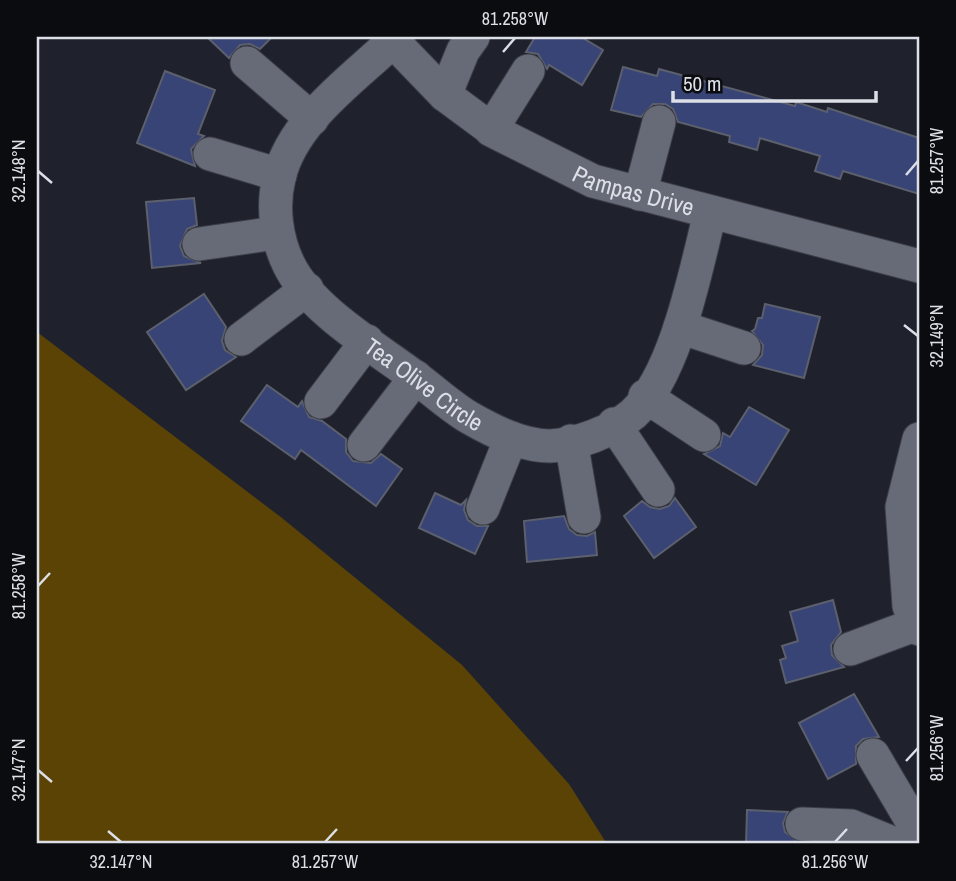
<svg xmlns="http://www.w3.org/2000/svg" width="956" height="881" viewBox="0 0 956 881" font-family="'Archivo Narrow',sans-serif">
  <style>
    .green { fill: #5a4305 }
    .building { fill: #384476; stroke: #5c606c; stroke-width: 2 }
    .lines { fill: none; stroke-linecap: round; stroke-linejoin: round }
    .minor-casing { stroke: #3c3e47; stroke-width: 35 }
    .minor { stroke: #676b78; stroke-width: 33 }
    .ticks { fill: none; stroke: #dddfe7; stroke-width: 2.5 }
    .labels { text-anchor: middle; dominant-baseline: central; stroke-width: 6; stroke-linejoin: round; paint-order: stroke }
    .street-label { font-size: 24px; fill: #dddfe7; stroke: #0a0c10 }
    .neatline { fill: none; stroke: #dddfe7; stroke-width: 2.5 }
    .ticks-label { font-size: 18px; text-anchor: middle; fill: #dddfe7 }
  </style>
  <rect width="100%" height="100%" fill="#1f222d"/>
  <!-- green -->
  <polygon class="green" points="37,332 282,518 462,665 569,784 607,844 37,844"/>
  <!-- building -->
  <g class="building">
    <polygon points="207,37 272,37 260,49 250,44 240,45 229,58"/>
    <polygon points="535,37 581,37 603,50 582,85 549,65 547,69 538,54 526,52"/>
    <polygon points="623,67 657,76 659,69 795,106 796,102 827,112 828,108 919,138 919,194 843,171 840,179 815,171 820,156 760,138 757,150 729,142 730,136 678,122 673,109 665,104 653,104 641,117 611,110"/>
    <polygon points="165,71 215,90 198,134 204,136 191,149 195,166 137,143"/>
    <polygon points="194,198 197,225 187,229 180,246 184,256 201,263 152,268 146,202"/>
    <polygon points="204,294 226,327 222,341 225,350 236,357 186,390 147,332"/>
    <polygon points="765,304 820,317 804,378 753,365 762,355 763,345 752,331 755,329 758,318 762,318"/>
    <polygon points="267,385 298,407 302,401 309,417 322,421 346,439 346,452 353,461 371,463 381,454 402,469 376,506 301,450 295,459 241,421"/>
    <polygon points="749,407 789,430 756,485 704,454 720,446 723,433 730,437"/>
    <polygon points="435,493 461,505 466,500 464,510 468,520 477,526 488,526 475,554 419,528"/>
    <polygon points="675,498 696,527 654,558 624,516 642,501 650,507 660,509 669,506"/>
    <polygon points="564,516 569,529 577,535 587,536 595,532 597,555 527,562 524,521"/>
    <polygon points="833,600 841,632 831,645 832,655 844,667 786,683 780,660 786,658 782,646 798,641 790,612"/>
    <polygon points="854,694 879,737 863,739 856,746 856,764 828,779 799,723"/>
    <polygon points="747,810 788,812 783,823 785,832 801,844 746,844"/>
  </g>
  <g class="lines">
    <!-- minor casing -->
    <g class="minor-casing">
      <g id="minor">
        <path id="s1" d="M389,37l56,58 50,37 98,49 326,85"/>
        <path id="s2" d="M393,41c-40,38 -101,80 -114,137 -7,28 -3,61 10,87 22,45 86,82 126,112 18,13 36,30 55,41 23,13 52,28 80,28 26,-1 63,-15 83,-32 43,-39 63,-145 77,-201"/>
        <polyline points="247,63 312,119"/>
        <polyline points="445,95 463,51 473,37"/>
        <polyline points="491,130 528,71"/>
        <polyline points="210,154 280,175"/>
        <polyline points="640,194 659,122"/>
        <polyline points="199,244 276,233"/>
        <polyline points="680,327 744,348"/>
        <polyline points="241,339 307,289"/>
        <polyline points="645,396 704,435"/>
        <polyline points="321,402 367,341"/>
        <polyline points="614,424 658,490"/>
        <polyline points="919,439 902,507 909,606 919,629"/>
        <polyline points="571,441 584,517"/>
        <polyline points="364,445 416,377"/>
        <polyline points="483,508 511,438"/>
        <polyline points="850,649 917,624"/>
        <polyline points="873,755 919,833"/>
        <polyline points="802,824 851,826 895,844"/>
      </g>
    </g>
    <!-- minor -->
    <use href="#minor" class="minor"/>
  </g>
  <!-- ticks -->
  <path class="ticks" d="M503,52l12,-14M38,171l14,12M906,175l12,-14M904,325l14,11M38,586l12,-13M906,761l12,-13M38,770l14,12M108,831l13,11M325,842l12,-13M835,842l12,-13"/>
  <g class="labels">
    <!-- street labels -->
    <g class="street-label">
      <text stroke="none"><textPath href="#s1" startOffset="294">Pampas Drive</textPath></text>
      <text stroke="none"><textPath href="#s2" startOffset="452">Tea Olive Circle</textPath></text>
    </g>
  </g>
  <!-- border -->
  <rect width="956" height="881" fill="none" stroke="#0a0c10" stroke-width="77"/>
  <!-- scale -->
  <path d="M673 91v10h203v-10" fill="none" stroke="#dddfe7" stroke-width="3.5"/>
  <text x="683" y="91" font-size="21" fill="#dddfe7" stroke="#0a0c10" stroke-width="5" paint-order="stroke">50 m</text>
  <rect x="38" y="38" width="880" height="804" class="neatline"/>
  <g class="ticks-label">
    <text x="515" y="25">81.258°W</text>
    <text transform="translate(937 161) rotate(-90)" y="6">81.257°W</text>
    <text transform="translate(19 171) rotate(-90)" y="6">32.148°N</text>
    <text transform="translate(937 336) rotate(-90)" y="6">32.149°N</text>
    <text transform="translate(19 586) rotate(-90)" y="6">81.258°W</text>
    <text transform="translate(937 748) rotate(-90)" y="6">81.256°W</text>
    <text transform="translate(19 770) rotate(-90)" y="6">32.147°N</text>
    <text x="121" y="868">32.147°N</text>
    <text x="325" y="868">81.257°W</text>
    <text x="835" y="868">81.256°W</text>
  </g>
</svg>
